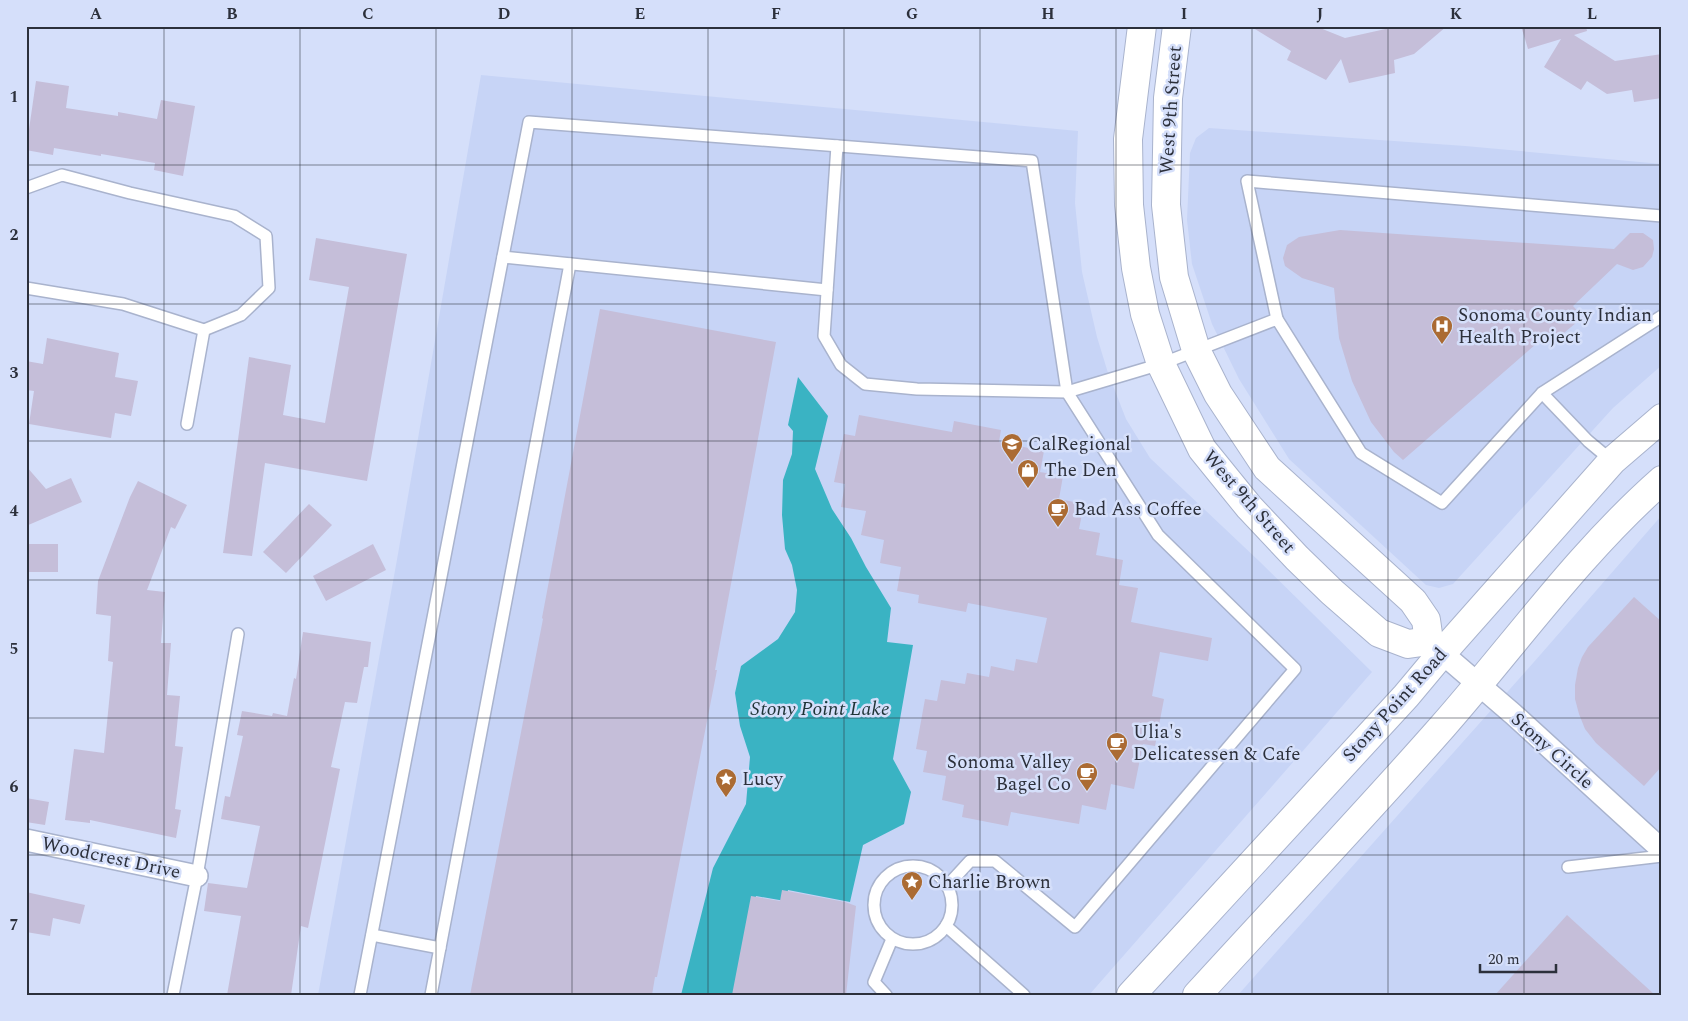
<svg xmlns="http://www.w3.org/2000/svg" width="1688" height="1021" viewBox="0 0 1688 1021" font-family="Spectral,serif">
  <style>
    .built { fill: #c7d4f6 }
    .water { fill: #3ab3c3 }
    .building { fill: #c5bed9 }
    .lines { fill: none; stroke-linecap: round; stroke-linejoin: round }
    .service-casing { stroke: #a9b3cd; stroke-width: 14 }
    .minor-casing { stroke: #a9b3cd; stroke-width: 24 }
    .tertiary-casing { stroke: #a9b3cd; stroke-width: 30 }
    .secondary-casing { stroke: #a9b3cd; stroke-width: 30 }
    .service { stroke: #fff; stroke-width: 11 }
    .minor { stroke: #fff; stroke-width: 21 }
    .tertiary { stroke: #fff; stroke-width: 28 }
    .secondary { stroke: #fff; stroke-width: 28 }
    .grid { fill: none; stroke: #2c303b; stroke-width: 1; stroke-opacity: 0.55 }
    .labels { text-anchor: middle; dominant-baseline: central; stroke-width: 5; stroke-linejoin: round; paint-order: stroke }
    .street-label { font-size: 19px; fill: #2c303b; stroke: #d5dffa }
    .poi-label { font-size: 19px; fill: #2c303b; stroke: #d5dffa; text-anchor: start }
    .water-label { font-size: 20px; font-style: italic; fill: #1e3336; stroke: #d5dffa }
    .neatline { fill: none; stroke: #2c303b; stroke-width: 2 }
    .grid-label { font-size: 16px; text-anchor: middle; font-weight: bold; fill: #2c303b }
  </style>
  <rect width="100%" height="100%" fill="#d5dffa"/>
  <!-- built -->
  <g class="built">
    <polygon points="481,75 1078,131 1075,203 1082,272 1097,337 1108,373 1126,419 1150,458 1259,561 1372,672 1089,995 318,995 398,554"/>
    <polygon points="1209,128 1465,146 1662,164 1662,365 1613,408 1453,584 1439,588 1426,585 1289,459 1239,379 1212,324 1192,264 1187,220 1190,153 1196,138"/>
    <polygon points="1662,515 1662,995 1238,995 1541,654"/>
  </g>
  <!-- water -->
  <polygon class="water" points="798,377 828,416 815,469 832,509 851,538 866,567 891,608 887,642 913,645 893,759 911,792 904,824 863,845 850,902 788,890 785,901 756,896 737,995 681,995 713,868 746,804 750,757 740,726 735,693 741,666 778,639 795,612 797,590 792,565 785,549 782,515 783,480 792,454 793,431 788,425"/>
  <!-- building -->
  <g class="building">
    <polygon points="1250,26 1315,26 1345,38 1399,26 1447,26 1414,54 1394,60 1395,73 1349,83 1341,59 1326,80 1287,60 1291,51"/>
    <polygon points="1521,26 1586,26 1587,31 1574,35 1615,61 1662,54 1662,98 1634,102 1632,90 1607,94 1587,81 1581,90 1544,67 1561,39 1528,49"/>
    <polygon points="36,81 69,86 66,108 118,116 118,112 157,119 161,100 195,106 183,176 154,170 155,163 101,154 101,156 54,148 53,155 26,150"/>
    <polygon points="1340,230 1614,249 1630,233 1643,233 1653,240 1654,249 1652,257 1643,267 1633,270 1617,264 1573,306 1583,317 1552,343 1544,337 1403,460 1394,452 1371,422 1352,381 1339,338 1334,288 1302,278 1285,266 1283,258 1287,245 1299,237"/>
    <polygon points="316,238 407,254 367,481 265,463 252,556 223,553 249,357 291,365 283,415 325,423 349,287 309,280"/>
    <polygon points="600,309 776,342 715,670 717,670 657,977 655,977 652,995 470,995 543,619 542,618"/>
    <polygon points="47,338 119,353 115,377 138,381 131,416 115,413 111,438 29,424 34,391 26,390 26,361 43,364"/>
    <polygon points="859,415 952,432 954,421 1001,430 999,442 1044,451 1040,472 1063,476 1059,499 1084,504 1079,529 1100,533 1096,555 1123,560 1119,585 1138,588 1131,622 1212,638 1208,661 1160,652 1152,696 1164,699 1155,746 1143,744 1134,789 1111,784 1106,810 1082,805 1079,824 1011,812 1008,826 962,817 964,805 942,800 946,776 923,772 927,751 916,749 925,699 937,701 941,680 965,684 967,673 989,677 991,666 1014,671 1016,659 1037,663 1047,618 968,603 966,612 918,603 919,595 897,591 901,567 880,563 884,540 861,535 866,511 841,507 845,484 834,482 844,434 855,436"/>
    <polygon points="26,466 46,489 71,478 82,502 26,526"/>
    <polygon points="138,481 187,505 175,529 171,527 147,590 165,592 161,643 171,643 167,695 180,696 175,746 183,747 175,809 181,810 176,838 90,820 90,823 65,820 74,749 104,753 113,662 108,661 111,616 96,614 98,581 130,497"/>
    <polygon points="309,504 332,525 286,573 263,552"/>
    <rect x="26" y="544" width="32" height="28"/>
    <polygon points="373,544 386,570 326,601 313,576"/>
    <polygon points="1634,597 1662,622 1662,766 1644,786 1596,743 1585,729 1579,714 1575,699 1575,685 1578,668 1582,657 1588,647"/>
    <polygon points="303,632 371,642 368,667 364,667 357,703 345,702 331,767 340,769 308,928 301,926 291,995 227,995 241,916 204,911 208,883 247,888 260,826 221,819 225,796 230,797 243,736 237,735 242,711 272,716 273,713 287,716 294,678 296,679"/>
    <polygon points="26,798 49,802 45,825 26,822"/>
    <polygon points="782,890 845,902 856,906 846,995 732,995 751,896 780,901"/>
    <polygon points="26,892 85,905 80,924 53,918 50,936 26,932"/>
    <polygon points="1567,915 1655,995 1495,995"/>
  </g>
  <g class="lines">
    <!-- service casing -->
    <g class="service-casing">
      <g id="service">
        <polyline points="837,146 824,336 841,365 865,384 917,389 1067,392 1161,364 1277,319 1361,453 1442,503 1542,393 1662,316"/>
        <polyline points="26,188 62,175 130,193 234,216 266,236 269,288 241,315 204,330 123,304 26,288"/>
        <polyline points="503,257 827,290"/>
        <polyline points="1277,319 1247,181 1662,216"/>
        <polyline points="1542,393 1588,441 1612,461"/>
        <polyline points="187,424 204,330"/>
        <circle cx="913" cy="905" r="39"/>
        <polyline points="1568,867 1662,856"/>
        <polyline points="946,926 1024,995"/>
        <polyline points="372,935 440,948"/>
        <polyline points="173,995 197,876 238,634"/>
        <polyline points="360,995 529,122 1032,161 1067,392 1158,535 1295,669 1075,927 995,861 970,861 948,885"/>
        <polyline points="431,995 570,264"/>
        <polyline points="886,995 874,982 892,939"/>
      </g>
    </g>
    <!-- minor casing -->
    <g class="minor-casing">
      <g id="minor">
        <polyline points="1442,653 1513,714 1662,850"/>
        <polyline points="26,840 197,876"/>
      </g>
    </g>
    <!-- tertiary casing -->
    <g class="tertiary-casing">
      <g id="tertiary">
        <polyline points="1142,26 1128,139 1129,205 1136,268 1145,314 1161,364 1202,449 1249,507 1297,558 1332,592 1379,633 1408,644 1429,641"/>
        <polyline points="1177,26 1168,98 1166,205 1174,277 1196,350 1218,394 1267,468 1413,601 1426,620 1429,641 1442,653"/>
      </g>
    </g>
    <!-- secondary casing -->
    <g class="secondary-casing">
      <g id="secondary">
        <polyline points="1131,995 1406,696 1442,653 1612,461 1662,418"/>
        <path d="M1197,995c82,-90 166,-178 246,-269 72,-82 136,-173 219,-246"/>
      </g>
    </g>
    <!-- service -->
    <use href="#service" class="service"/>
    <!-- minor -->
    <use href="#minor" class="minor"/>
    <!-- tertiary -->
    <use href="#tertiary" class="tertiary"/>
    <!-- secondary -->
    <use href="#secondary" class="secondary"/>
  </g>
  <!-- grid -->
  <path class="grid" d="M164,26v969M300,26v969M436,26v969M572,26v969M708,26v969M844,26v969M980,26v969M1116,26v969M1252,26v969M1388,26v969M1524,26v969M26,165h1636M26,304h1636M26,441h1636M26,580h1636M26,718h1636M26,855h1636"/>
  <!-- icons -->
  <defs>
    <g id="hospital-pin" transform="scale(1.125)"><path d="M0 17L-7.5 6A9.5 9.5 0 1 1 7.5 6Z" fill="#ab6b33" stroke="#d5dffa"/><path d="M-5-5h3v3.5h4V-5h3V5h-3V1.5h-4V5h-3Z" fill="#fff"/></g>
    <g id="school-pin" transform="scale(1.125)"><path d="M0 17L-7.5 6A9.5 9.5 0 1 1 7.5 6Z" fill="#ab6b33" stroke="#d5dffa"/><path d="M0-5L7-2L0 1L-7-2ZM-4 1L0 2.5L4 1V4Q0 6-4 4Z" fill="#fff"/></g>
    <g id="shop-pin" transform="scale(1.125)"><path d="M0 17L-7.5 6A9.5 9.5 0 1 1 7.5 6Z" fill="#ab6b33" stroke="#d5dffa"/><path d="M-5-2.5h2.3a2.7 3.5 0 0 1 5.4 0H5L5.5 6h-11ZM-1.5-2.5h3a1.5 2.3 0 0 0-3 0Z" fill="#fff"/></g>
    <g id="cafe-pin" transform="scale(1.125)"><path d="M0 17L-7.5 6A9.5 9.5 0 1 1 7.5 6Z" fill="#ab6b33" stroke="#d5dffa"/><path d="M-5.5-4.5H6V0H3Q3 3.5 0 3.5H-2.5Q-5.5 3.5-5.5 0ZM3-3.2v2h1.7v-2ZM-6 4.5H4V6H-6Z" fill="#fff"/></g>
    <g id="sight-pin" transform="scale(1.125)"><path d="M0 17L-7.5 6A9.5 9.5 0 1 1 7.5 6Z" fill="#ab6b33" stroke="#d5dffa"/><path d="M0-6L1.8-2.2L6-1.7L2.9 1.2L3.7 5.4L0 3.3L-3.7 5.4L-2.9 1.2L-6-1.7L-1.8-2.2Z" fill="#fff"/></g>
  </defs>
  <g fill-rule="evenodd">
    <use href="#hospital-pin" x="1442" y="326"/>
    <use href="#school-pin" x="1012" y="444"/>
    <use href="#shop-pin" x="1028" y="470"/>
    <use href="#cafe-pin" x="1058" y="509"/>
    <use href="#cafe-pin" x="1117" y="743"/>
    <use href="#cafe-pin" x="1087" y="773"/>
    <use href="#sight-pin" x="726" y="779"/>
    <use href="#sight-pin" x="912" y="882"/>
  </g>
  <g class="labels">
    <!-- street labels -->
    <g class="street-label">
      <text transform="translate(1171 110) rotate(-86)">West 9th Street</text>
      <text transform="translate(1249 502) rotate(49)">West 9th Street</text>
      <text transform="translate(1395 705) rotate(-48)">Stony Point Road</text>
      <text transform="translate(1552 751) rotate(42)">Stony Circle</text>
      <text transform="translate(111 858) rotate(12)">Woodcrest Drive</text>
    </g>
    <!-- poi labels -->
    <g class="poi-label">
      <text x="1458" y="315">Sonoma County Indian<tspan x="1458" dy="22">Health Project</tspan></text>
      <text x="1028" y="444">CalRegional</text>
      <text x="1044" y="470">The Den</text>
      <text x="1074" y="509">Bad Ass Coffee</text>
      <text x="1133" y="732">Ulia's<tspan x="1133" dy="22">Delicatessen &amp; Cafe</tspan></text>
      <text x="1071" y="762" text-anchor="end">Sonoma Valley<tspan x="1071" dy="22">Bagel Co</tspan></text>
      <text x="742" y="779">Lucy</text>
      <text x="928" y="882">Charlie Brown</text>
    </g>
    <!-- water labels -->
    <g class="water-label">
      <text x="820" y="709">Stony Point Lake</text>
    </g>
  </g>
  <!-- border -->
  <rect width="1688" height="1021" fill="none" stroke="#d5dffa" stroke-width="55"/>
  <!-- scale -->
  <path d="M1480 964v8h76v-8" fill="none" stroke="#2c303b" stroke-width="2.5"/>
  <text x="1488" y="964" font-size="15" fill="#2c303b" stroke="#d5dffa" stroke-width="4" paint-order="stroke">20 m</text>
  <rect x="28" y="28" width="1632" height="966" class="neatline"/>
  <g class="grid-label">
    <text x="96" y="19">A</text>
    <text x="232" y="19">B</text>
    <text x="368" y="19">C</text>
    <text x="504" y="19">D</text>
    <text x="640" y="19">E</text>
    <text x="776" y="19">F</text>
    <text x="912" y="19">G</text>
    <text x="1048" y="19">H</text>
    <text x="1184" y="19">I</text>
    <text x="1320" y="19">J</text>
    <text x="1456" y="19">K</text>
    <text x="1592" y="19">L</text>
    <text x="14" y="102">1</text>
    <text x="14" y="240">2</text>
    <text x="14" y="378">3</text>
    <text x="14" y="516">4</text>
    <text x="14" y="654">5</text>
    <text x="14" y="792">6</text>
    <text x="14" y="930">7</text>
  </g>
</svg>
